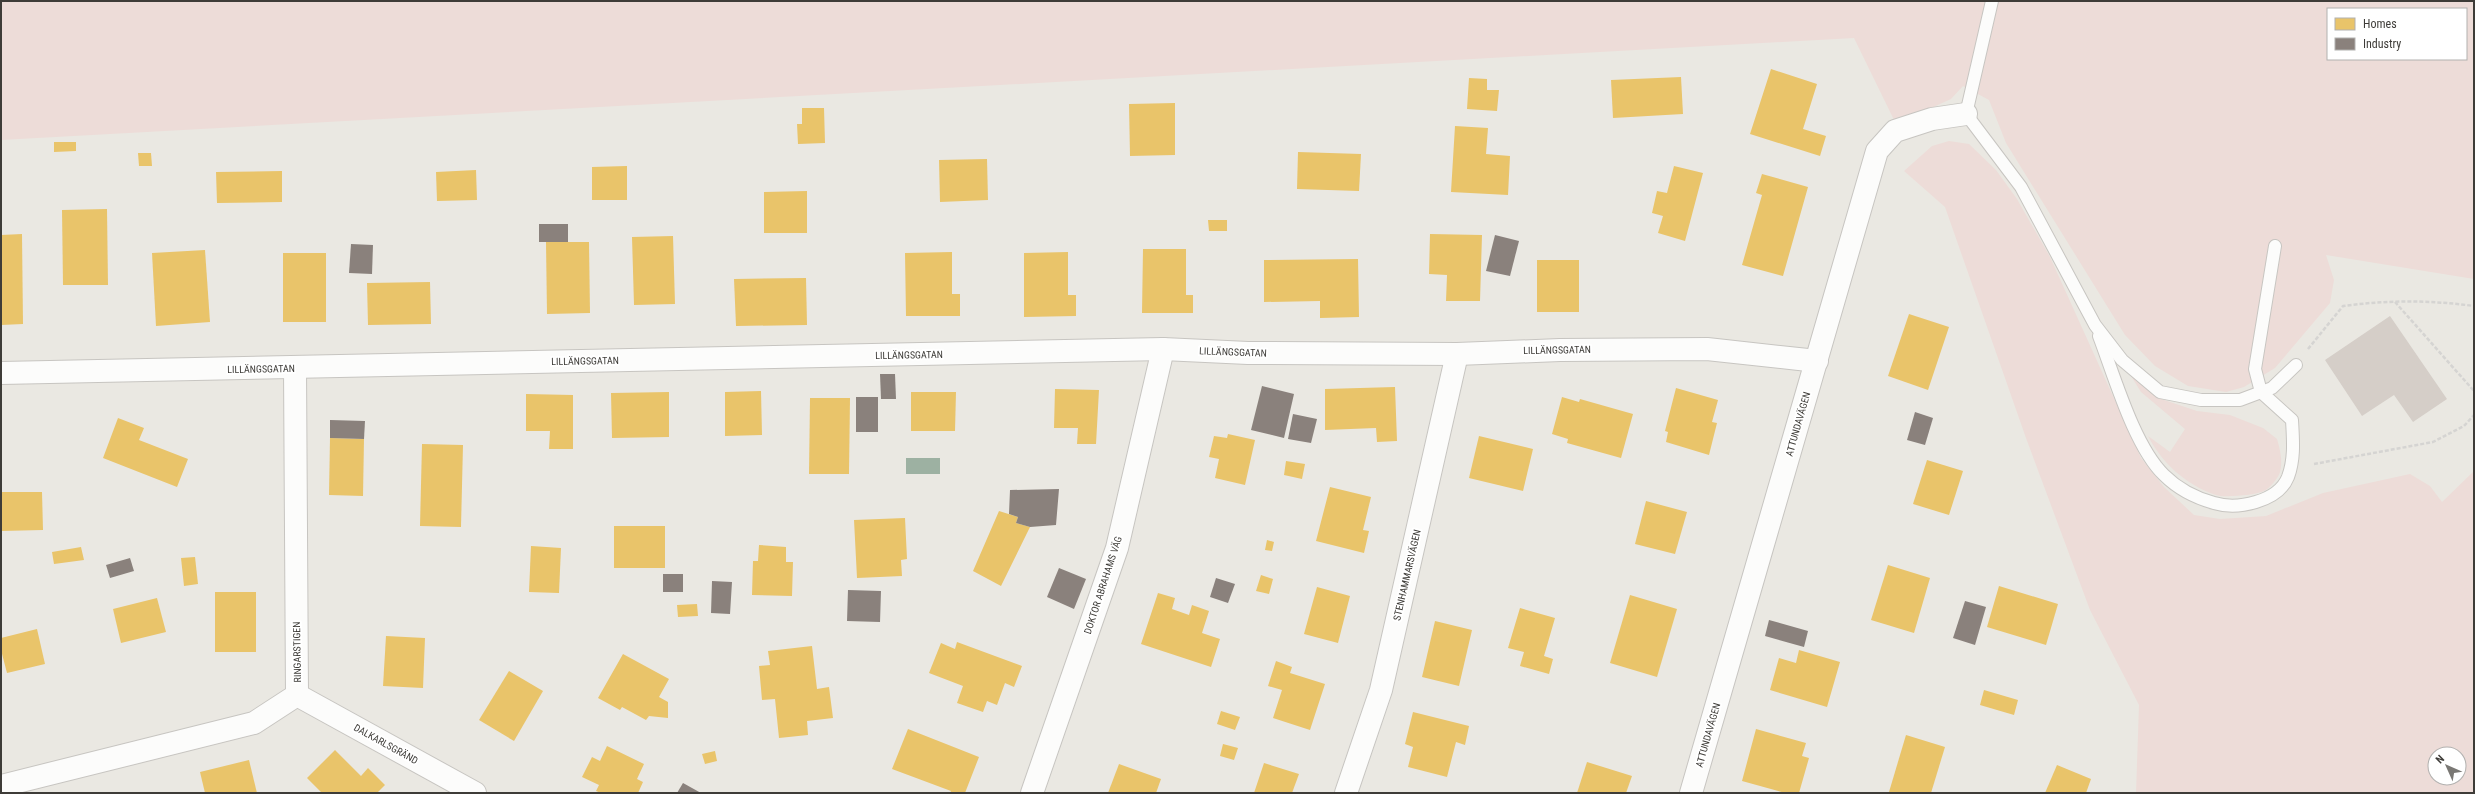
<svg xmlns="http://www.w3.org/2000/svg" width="2475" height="794" viewBox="0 0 2475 794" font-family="'Roboto Condensed',sans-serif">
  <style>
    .green { fill: #eddcd8; fill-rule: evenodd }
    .water { fill: #9db1a2 }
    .homes { fill: #e9c46a }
    .industry { fill: #8a817c }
    .building { fill: #d5cec8 }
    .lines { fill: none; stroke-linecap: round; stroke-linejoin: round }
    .lane-casing { stroke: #c7c5c1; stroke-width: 14 }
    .street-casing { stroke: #c7c5c1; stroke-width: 24 }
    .path { stroke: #d5d4d2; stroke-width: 2.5; stroke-dasharray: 4 2; stroke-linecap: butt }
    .lane { stroke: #fcfcfb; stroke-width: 12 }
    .street { stroke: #fcfcfb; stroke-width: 22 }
    .labels { text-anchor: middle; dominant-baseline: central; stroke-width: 4; stroke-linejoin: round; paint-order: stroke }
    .street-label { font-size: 10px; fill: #3e3c38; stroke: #fff }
  </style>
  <rect width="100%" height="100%" fill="#eae8e2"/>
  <!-- green -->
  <g class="green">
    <path d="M1,1h2473v278l-148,-24 8,25 -4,23 -55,65 -31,19 -18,5 -38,-6 -33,-20 -30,-31 -119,-192 -17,-43 -26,-14 -12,13 -55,25 -42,-86 -1853,102zM2328,9h138v50h-138z"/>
    <path d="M1949,141l20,3 27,26 21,29 33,58 91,201 23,29 30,28 26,4 46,-3 57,-23 87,-19 20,12 12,16 32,-31v322h-338l3,-88 -49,-95 -64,-172 -81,-231 -41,-36 28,-25zM2435,754h24v24h-24z"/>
    <path d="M2131,376l27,22 39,13 33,4 33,13 14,11c3,10 6,22 3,33 -1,5 -11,17 -16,19 -8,4 -40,7 -48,4 -30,-10 -54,-32 -68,-59l22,16 15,-23 -44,-37z"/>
  </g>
  <!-- water -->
  <rect class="water" x="906" y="458" width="34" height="16"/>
  <!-- homes -->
  <g class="homes">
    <polygon points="1771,69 1817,84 1803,129 1826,136 1820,156 1750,134"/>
    <polygon points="1681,77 1683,114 1613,118 1611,80"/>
    <polygon points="1469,78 1487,79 1487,90 1499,90 1497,111 1467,109"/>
    <polygon points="1175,103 1175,155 1130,156 1129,104"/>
    <polygon points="802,108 824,108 825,143 798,144 797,124 802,124"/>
    <polygon points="1455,126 1488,128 1486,154 1510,156 1508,195 1451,192"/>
    <polygon points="54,142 76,142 76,151 54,152"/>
    <polygon points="1298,152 1361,154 1359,191 1297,189"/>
    <polygon points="138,153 151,153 152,166 139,166"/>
    <polygon points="987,159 988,200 940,202 939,160"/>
    <polygon points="627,166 627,200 592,200 592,167"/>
    <polygon points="1674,166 1703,173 1685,241 1658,233 1663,216 1652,213 1657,191 1667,193"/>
    <polygon points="476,170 477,200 437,201 436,172"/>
    <polygon points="282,171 282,202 217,203 216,172"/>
    <polygon points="1762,174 1808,187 1783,276 1742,265 1762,195 1756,193"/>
    <polygon points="807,191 807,233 764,233 764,192"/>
    <polygon points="107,209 108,285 63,285 62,210"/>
    <polygon points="1208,220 1227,220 1227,231 1209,231"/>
    <polygon points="22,234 23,324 1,325 1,235"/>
    <polygon points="1430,234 1482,235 1480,301 1446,301 1447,275 1429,274"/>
    <polygon points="673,236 675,304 634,305 632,237"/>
    <polygon points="546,242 589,242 590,313 547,314"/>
    <polygon points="1143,249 1186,249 1186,295 1193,295 1193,313 1142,313"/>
    <polygon points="205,250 210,322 156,326 152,253"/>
    <polygon points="952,252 952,294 960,294 960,316 906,316 905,253"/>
    <polygon points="1068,252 1068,295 1076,295 1076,316 1024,317 1024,253"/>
    <rect x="283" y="253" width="43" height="69"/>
    <polygon points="1358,259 1359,317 1320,318 1320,301 1264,302 1264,260"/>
    <rect x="1537" y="260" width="42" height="52"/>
    <polygon points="806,278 807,325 736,326 734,279"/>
    <polygon points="430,282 431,324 368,325 367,283"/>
    <polygon points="1909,314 1949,327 1928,390 1888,376"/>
    <polygon points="1395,387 1397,441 1377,442 1376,428 1325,430 1325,389"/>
    <polygon points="1676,388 1718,400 1712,422 1717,423 1709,455 1666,442 1668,432 1665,431"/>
    <polygon points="1055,389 1099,390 1096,444 1077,444 1078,428 1054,428"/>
    <polygon points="761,391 762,435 725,436 725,392"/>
    <polygon points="669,392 669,437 612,438 611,393"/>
    <polygon points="911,392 956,392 955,431 911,431"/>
    <polygon points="526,394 573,395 573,449 549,449 550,431 526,431"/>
    <polygon points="1562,397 1579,402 1580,399 1633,414 1621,458 1567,443 1568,439 1552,434"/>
    <polygon points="810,398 850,398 849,474 809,474"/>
    <polygon points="118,418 144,428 139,440 188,459 177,487 103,458"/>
    <polygon points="1228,434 1255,440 1245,485 1215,478 1219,459 1209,457 1214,436 1227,438"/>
    <polygon points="1479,436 1533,449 1523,491 1469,478"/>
    <polygon points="330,438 364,439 363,496 329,495"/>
    <polygon points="422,444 463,445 461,527 420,526"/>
    <polygon points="1927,460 1963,471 1949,515 1913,504"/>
    <polygon points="1286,461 1305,464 1302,479 1284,475"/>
    <polygon points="1330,487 1371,497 1363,530 1369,531 1364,553 1316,541"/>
    <polygon points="1,492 42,492 43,530 1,531"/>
    <polygon points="1646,501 1687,512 1675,554 1635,544"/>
    <polygon points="999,511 1018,517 1016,523 1030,527 1001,586 973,571"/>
    <polygon points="905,518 907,559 901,560 902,576 857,578 854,520"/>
    <rect x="614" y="526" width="51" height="42"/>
    <polygon points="1267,540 1274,542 1272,551 1265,550"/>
    <polygon points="759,545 786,547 786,562 793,562 792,596 752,595 753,561 758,561"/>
    <polygon points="531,546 561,548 559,593 529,592"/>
    <polygon points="81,547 84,560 54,564 52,552"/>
    <polygon points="195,557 198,584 184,586 181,558"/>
    <polygon points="1888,565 1930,578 1914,633 1871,620"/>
    <polygon points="1261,575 1273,579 1269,594 1256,591"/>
    <polygon points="1999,586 2058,604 2046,645 1987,627"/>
    <polygon points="1317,587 1350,596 1338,643 1304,634"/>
    <rect x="215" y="592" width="41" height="60"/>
    <polygon points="1158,593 1175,598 1172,609 1189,615 1192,605 1209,611 1202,633 1220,639 1211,667 1141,644"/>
    <polygon points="1630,595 1677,609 1657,677 1610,663"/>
    <polygon points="157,598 166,632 121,643 113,609"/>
    <polygon points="697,604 698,616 678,617 677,605"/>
    <polygon points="1520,608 1555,618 1544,656 1553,659 1549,674 1520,666 1524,652 1508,648"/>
    <polygon points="1435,621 1472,630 1459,686 1422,677"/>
    <polygon points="37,629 45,664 7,673 1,650 1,638"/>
    <polygon points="386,636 425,638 423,688 383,686"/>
    <polygon points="957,642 1022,666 1014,687 1005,683 997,705 987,701 983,712 957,703 963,686 929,673 941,643 955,649"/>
    <polygon points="812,646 817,689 829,687 833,718 807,721 808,735 779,738 775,699 762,700 759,666 770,665 768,651"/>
    <polygon points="1799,650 1840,662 1827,707 1770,690 1779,658 1796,663"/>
    <polygon points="623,654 669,679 659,697 668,702 668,718 649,716 646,720 622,707 620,710 598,698"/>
    <polygon points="1276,661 1292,667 1290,673 1325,684 1310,730 1273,718 1282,690 1268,686"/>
    <polygon points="509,671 543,691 514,741 479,720"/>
    <polygon points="1984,690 2018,700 2014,715 1980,705"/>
    <polygon points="1221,711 1240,717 1235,730 1217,724"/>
    <polygon points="1413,712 1469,726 1465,745 1456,742 1447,777 1408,767 1413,747 1405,744"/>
    <polygon points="908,729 979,757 965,793 950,793 951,791 892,769"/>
    <polygon points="1756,729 1806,743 1802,756 1809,758 1799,793 1785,793 1742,781"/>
    <polygon points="1906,735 1945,747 1931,793 1889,792"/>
    <polygon points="1223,744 1238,748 1234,760 1220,756"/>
    <polygon points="607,746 644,764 637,779 643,782 638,793 601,793 596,791 599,785 582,777 592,757 600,761"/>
    <polygon points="335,750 361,776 368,768 385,785 377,793 322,793 307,778"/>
    <polygon points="715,751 717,761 705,764 702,754"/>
    <polygon points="249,760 257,793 205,793 200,772"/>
    <polygon points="1587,762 1632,776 1626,793 1577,793"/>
    <polygon points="1264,763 1299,774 1292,793 1254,793"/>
    <polygon points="1119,764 1161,779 1156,793 1108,793"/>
    <polygon points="2057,765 2091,779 2086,793 2045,793"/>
  </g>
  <!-- industry -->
  <g class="industry">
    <rect x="539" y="224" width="29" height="18"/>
    <polygon points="1495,235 1519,241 1510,276 1486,271"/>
    <polygon points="351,244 373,245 372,274 349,273"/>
    <polygon points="880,374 895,374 896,399 881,399"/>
    <polygon points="1262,386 1294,394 1284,438 1251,430"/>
    <rect x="856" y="397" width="22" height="35"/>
    <polygon points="1915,412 1933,418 1925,445 1907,440"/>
    <polygon points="1293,414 1317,419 1311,443 1288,439"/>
    <polygon points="330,420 365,421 364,439 330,438"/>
    <polygon points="1059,489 1056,525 1030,527 1016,523 1018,517 1009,514 1010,490"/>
    <polygon points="130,558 134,571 110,578 106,565"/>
    <polygon points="1059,568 1086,579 1074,609 1047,597"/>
    <rect x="663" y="574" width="20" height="18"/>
    <polygon points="1216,578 1235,584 1228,603 1210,597"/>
    <polygon points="712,581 732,582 730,614 711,613"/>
    <polygon points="848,590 881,591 880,622 847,621"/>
    <polygon points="1965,601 1986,607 1975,645 1953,638"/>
    <polygon points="1769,620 1808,631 1804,647 1765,636"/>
    <polygon points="683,783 701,793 677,793"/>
  </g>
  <!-- building -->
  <polygon class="building" points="2390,316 2447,399 2413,422 2394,395 2362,416 2325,360"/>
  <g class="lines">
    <!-- lane casing -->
    <g class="lane-casing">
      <g id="lane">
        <polyline points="1992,1 1966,114 2021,187 2095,325 2122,360 2160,392 2201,400 2240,400 2272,388 2296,365"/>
        <path d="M2099,336c15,39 35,110 65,139 13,13 32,23 50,28 23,7 64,-1 74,-26 7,-19 5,-38 4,-57l-31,-28 -6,-23 20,-123"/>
      </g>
    </g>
    <!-- street casing -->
    <g class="street-casing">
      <g id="street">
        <polyline points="1,373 1163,349 1248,353 1457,354 1560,350 1707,349 1817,361"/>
        <polyline points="297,695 475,793"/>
        <polyline points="1,786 254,723 297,695 295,368"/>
        <polyline points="1032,793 1117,548 1163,349"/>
        <polyline points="1346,793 1381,690 1457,354"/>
        <polyline points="1691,793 1877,151 1895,131 1932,119 1966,114"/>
      </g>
    </g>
    <!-- path -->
    <g class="path">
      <polyline points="2395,302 2474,391"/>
      <path d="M2308,349l35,-43c44,-6 87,-6 131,0"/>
      <polyline points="2314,464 2433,442 2464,426 2474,415"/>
    </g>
    <!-- lane -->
    <use href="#lane" class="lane"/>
    <!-- street -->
    <use href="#street" class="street"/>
  </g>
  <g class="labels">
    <!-- street labels -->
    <g class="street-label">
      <text transform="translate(1557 350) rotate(-1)">LILLÄNGSGATAN</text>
      <text transform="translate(1233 352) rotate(2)">LILLÄNGSGATAN</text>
      <text transform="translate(909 355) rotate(-1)">LILLÄNGSGATAN</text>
      <text transform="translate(585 361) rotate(-1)">LILLÄNGSGATAN</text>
      <text transform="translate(261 369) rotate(-1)">LILLÄNGSGATAN</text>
      <text transform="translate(1798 424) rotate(-74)">ATTUNDAVÄGEN</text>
      <text transform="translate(1407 575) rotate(-77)">STENHAMMARSVÄGEN</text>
      <text transform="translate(1103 585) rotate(-72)">DOKTOR ABRAHAMS VÄG</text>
      <text transform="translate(297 652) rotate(-91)">RINGARSTIGEN</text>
      <text transform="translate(1708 735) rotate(-74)">ATTUNDAVÄGEN</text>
      <text transform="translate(386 744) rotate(29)">DALKARLSGRÄND</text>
    </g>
  </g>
  <!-- border -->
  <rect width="2475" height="794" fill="none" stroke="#3e3c38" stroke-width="4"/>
  <!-- legend -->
  <rect x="2327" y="8" width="140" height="52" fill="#ffffff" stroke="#b2b1af"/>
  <rect x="2335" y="18" width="20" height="12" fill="#e9c46a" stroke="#b2b1af"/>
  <text x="2363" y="28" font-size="12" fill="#3e3c38">Homes</text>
  <rect x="2335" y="38" width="20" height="12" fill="#8a817c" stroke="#b2b1af"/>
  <text x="2363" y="48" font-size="12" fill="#3e3c38">Industry</text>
  <!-- north arrow -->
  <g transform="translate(2447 766) rotate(315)"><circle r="19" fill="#ffffff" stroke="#b2b1af"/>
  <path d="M0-3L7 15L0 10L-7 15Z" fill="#7a7874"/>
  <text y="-6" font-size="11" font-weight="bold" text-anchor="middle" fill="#3e3c38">N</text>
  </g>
</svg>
